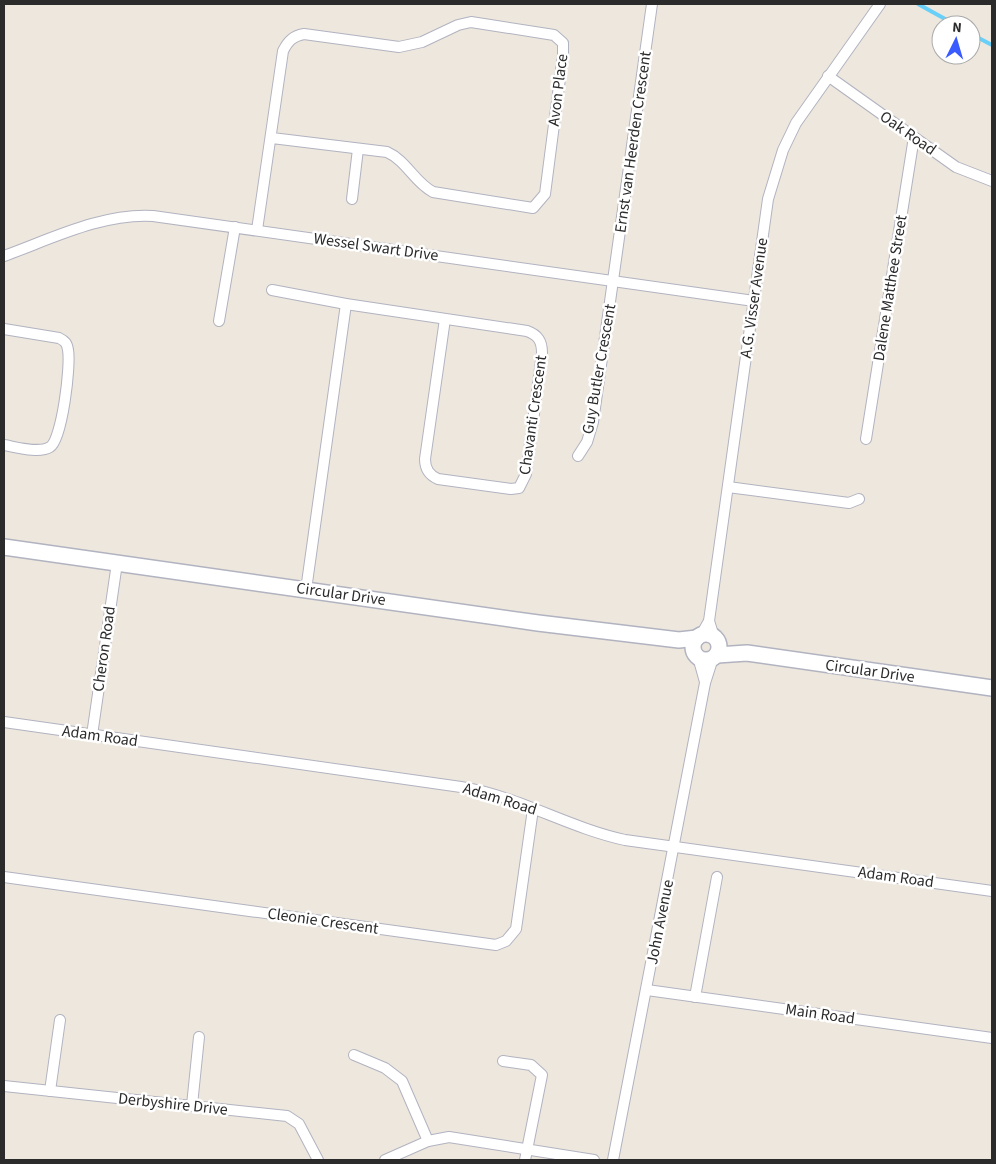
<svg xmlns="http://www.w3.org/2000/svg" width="996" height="1164" viewBox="0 0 996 1164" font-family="'Source Sans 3',sans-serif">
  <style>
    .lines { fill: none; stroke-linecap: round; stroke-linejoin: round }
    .stream { stroke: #68d0f8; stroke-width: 4 }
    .street-casing { stroke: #b1b3c0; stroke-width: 12 }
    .secondary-casing { stroke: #b1b3c0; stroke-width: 18 }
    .street { stroke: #fff; stroke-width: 10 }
    .secondary { stroke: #fff; stroke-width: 15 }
    .labels { text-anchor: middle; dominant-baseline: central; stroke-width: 5; stroke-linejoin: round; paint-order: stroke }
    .street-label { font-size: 16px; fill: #2b2b2b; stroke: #fff }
  </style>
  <rect width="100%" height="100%" fill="#eee7dd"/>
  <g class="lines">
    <!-- stream -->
    <g class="stream">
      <polyline points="918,4 956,25"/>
      <polyline points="971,34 992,45"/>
    </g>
    <!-- street casing -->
    <g class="street-casing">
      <g id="street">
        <polyline points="828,76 956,167 992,181"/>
        <polyline points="352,199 358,149"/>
        <path d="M257,230l26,-179c5,-10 10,-15 21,-17l95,13 23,-5 36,-17 13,-3 83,13 9,8v12l-18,139 -12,14 -100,-16c-19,-10 -26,-31 -46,-40l-115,-14"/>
        <path d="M4,256c47,-17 98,-43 149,-40l601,85"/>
        <path d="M272,290l74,14 181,27c11,4 15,10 15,22l-16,121 -7,14 -8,1 -73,-10c-9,-4 -13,-10 -13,-20l20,-140"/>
        <polyline points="219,321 235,227"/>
        <path d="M4,329l55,9c6,3 8,5 9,12 3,15 -6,90 -18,97 -11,7 -34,0 -46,-2"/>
        <polyline points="866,439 914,137"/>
        <polyline points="578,456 587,442 593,422 652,4"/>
        <polyline points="728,487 849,503 859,499"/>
        <polyline points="306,590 346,304"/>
        <polyline points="709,621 714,637"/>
        <polyline points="701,635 709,621 768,199 783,150 796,123 880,4"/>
        <polyline points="698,657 705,682"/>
        <path d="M4,722l457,65c57,9 108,41 164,53l367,51"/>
        <polyline points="92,735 117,563"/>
        <polyline points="4,877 496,945 506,941 516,929 533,809"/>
        <polyline points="647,990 992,1038"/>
        <polyline points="695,997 717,877"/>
        <polyline points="354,1055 385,1068 402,1081 428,1141"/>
        <polyline points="503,1061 531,1065 542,1075 525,1160"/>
        <polyline points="4,1086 287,1116 299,1124 318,1160"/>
        <polyline points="50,1091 60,1020"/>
        <polyline points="192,1105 199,1037"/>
        <polyline points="385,1160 428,1141 449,1137 594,1160"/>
        <polyline points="613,1160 705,683 713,658"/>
      </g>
    </g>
    <!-- secondary casing -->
    <g class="secondary-casing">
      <g id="secondary">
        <polyline points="4,547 538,623 679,640 697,638"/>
        <circle cx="706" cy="647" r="13"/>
        <polyline points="717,655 747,653 992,688"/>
      </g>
    </g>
    <!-- street -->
    <use href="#street" class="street"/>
    <!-- secondary -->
    <use href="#secondary" class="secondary"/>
  </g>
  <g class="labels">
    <!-- street labels -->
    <g class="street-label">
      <text transform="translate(558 90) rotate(-83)">Avon Place</text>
      <text transform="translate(908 133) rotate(35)">Oak Road</text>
      <text transform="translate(633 142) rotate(-82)">Ernst van Heerden Crescent</text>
      <text transform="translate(376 247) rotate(8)">Wessel Swart Drive</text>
      <text transform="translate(890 288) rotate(-81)">Dalene Matthee Street</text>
      <text transform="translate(754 298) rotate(-82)">A.G. Visser Avenue</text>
      <text transform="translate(599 369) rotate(-80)">Guy Butler Crescent</text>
      <text transform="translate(533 415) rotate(-82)">Chavanti Crescent</text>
      <text transform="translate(341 594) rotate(8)">Circular Drive</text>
      <text transform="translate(104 649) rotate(-82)">Cheron Road</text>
      <text transform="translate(870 671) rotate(8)">Circular Drive</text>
      <text transform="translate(100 736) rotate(8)">Adam Road</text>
      <text transform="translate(500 799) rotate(17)">Adam Road</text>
      <text transform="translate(896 877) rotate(8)">Adam Road</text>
      <text transform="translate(323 921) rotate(8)">Cleonie Crescent</text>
      <text transform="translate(660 922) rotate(-79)">John Avenue</text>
      <text transform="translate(820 1014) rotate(8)">Main Road</text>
      <text transform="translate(173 1104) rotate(6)">Derbyshire Drive</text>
    </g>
  </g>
  <!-- border -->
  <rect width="996" height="1164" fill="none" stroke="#2b2b2b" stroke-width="10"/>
  <!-- north arrow -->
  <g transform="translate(956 40) rotate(5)"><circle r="24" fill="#ffffff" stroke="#aaaaaa"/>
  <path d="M0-4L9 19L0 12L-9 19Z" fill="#395bff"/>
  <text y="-8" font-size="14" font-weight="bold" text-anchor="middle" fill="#2b2b2b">N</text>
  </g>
</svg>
